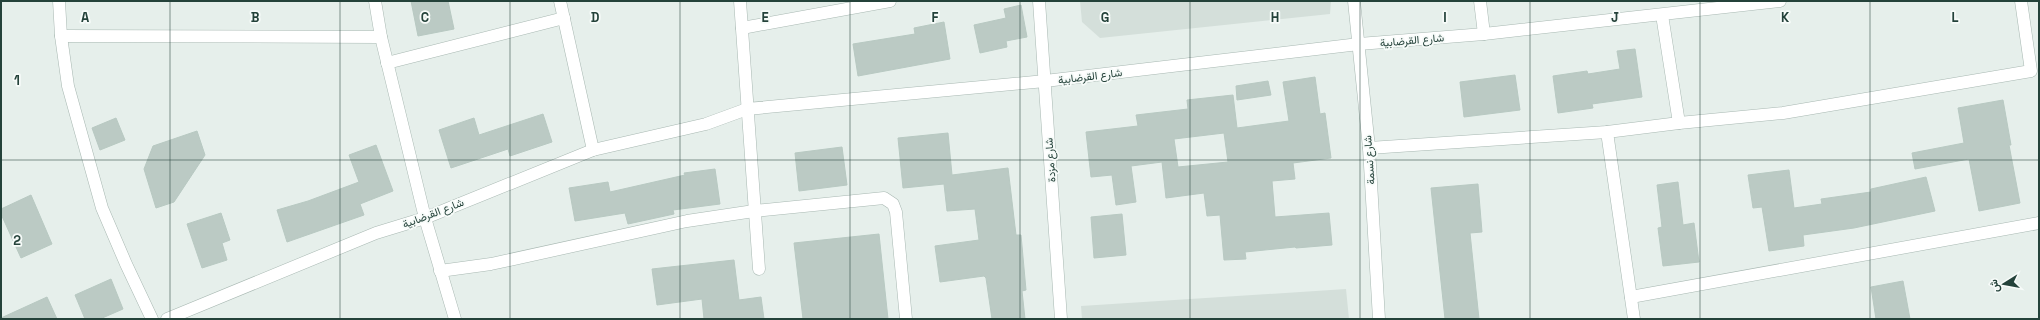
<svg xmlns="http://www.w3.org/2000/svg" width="2040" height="320" viewBox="0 0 2040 320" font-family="'Space Grotesk',Vazirmatn,sans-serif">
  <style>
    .built { fill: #d4dfda }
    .building { fill: #bbcac4; stroke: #b8c9c2; fill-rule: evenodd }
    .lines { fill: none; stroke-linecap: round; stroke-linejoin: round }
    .minor-casing { stroke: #a8b8b2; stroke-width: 13 }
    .minor { stroke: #fff; stroke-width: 12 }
    .grid { fill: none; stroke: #24423a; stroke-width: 1; stroke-opacity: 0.55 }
    .labels { text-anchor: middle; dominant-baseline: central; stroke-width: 3.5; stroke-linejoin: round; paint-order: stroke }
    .street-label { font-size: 11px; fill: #24423a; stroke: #f7fbf9 }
    .grid-label { font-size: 13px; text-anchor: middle; font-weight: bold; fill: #24423a; stroke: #f7fbf9; stroke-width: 3.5; stroke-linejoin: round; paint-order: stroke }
  </style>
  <rect width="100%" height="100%" fill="#e6efeb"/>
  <!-- built -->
  <g class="built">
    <polygon points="1080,1 1331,1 1330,14 1100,38 1082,22"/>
    <polygon points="1346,289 1349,319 1082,319 1081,306"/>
  </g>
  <!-- building -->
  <g class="building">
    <polygon points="411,1 448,1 454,29 418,36"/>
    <polygon points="1021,5 1027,37 1006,41 1007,47 980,53 974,25 1006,18 1004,9"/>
    <polygon points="944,22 950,59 858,76 853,44 915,34 914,28"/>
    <polygon points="1635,49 1642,97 1592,104 1593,108 1558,113 1553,76 1587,71 1588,74 1620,69 1617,51"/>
    <polygon points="1515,75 1520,110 1464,117 1460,82"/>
    <path d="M1315,77l5,37 5,-1 6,45 -38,5 2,16 -23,2 3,36 54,-4 3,32 -36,3 -1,-1 -50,5 1,7 -22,1 -4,-45 -13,1 -3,-23 -38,5 -4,-36 -31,4 5,36 -20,3 -4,-30 -21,2 -5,-45 52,-6 -2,-11 52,-6 -1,-9 46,-5 4,33 52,-7 -6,-39zM1224,133l4,29 -50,5 -4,-28z"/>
    <polygon points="1268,81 1271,95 1237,100 1236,86"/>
    <polygon points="2003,100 2011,145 2009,145 2020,203 1979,211 1969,159 1915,169 1912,153 1964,143 1958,108"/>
    <polygon points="543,114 552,142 510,156 508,149 451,168 439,130 474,118 479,135"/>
    <polygon points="116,118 125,140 100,150 92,128"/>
    <polygon points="197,131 205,155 174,202 156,208 144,169 153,146"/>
    <polygon points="948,133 952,175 1008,168 1016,235 1021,235 1026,290 1022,291 1025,319 992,319 986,278 984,276 940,282 935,246 979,240 975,209 947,211 944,184 903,188 898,138"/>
    <polygon points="376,145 393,191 360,204 364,215 287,242 277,210 308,201 359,182 349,155"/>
    <polygon points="842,147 847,185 799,191 795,153"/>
    <polygon points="715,169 720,204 673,210 674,214 628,224 625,213 575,221 569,188 608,182 610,192 685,175 684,173"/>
    <polygon points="1789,170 1794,208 1822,204 1821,199 1871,192 1871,189 1926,177 1935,211 1854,228 1803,235 1804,246 1769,251 1762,207 1753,208 1748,175"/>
    <polygon points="1678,182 1683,225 1694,223 1699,262 1663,266 1658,228 1662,227 1657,185"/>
    <polygon points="1478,184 1482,232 1470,233 1479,319 1445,319 1431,188"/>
    <polygon points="31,195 52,244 21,258 1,214 1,209"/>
    <polygon points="221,213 230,240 222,243 227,260 202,268 187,224"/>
    <polygon points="1122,214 1126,255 1094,258 1091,217"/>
    <polygon points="879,234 888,319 803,319 794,243"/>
    <polygon points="734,260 739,300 761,297 764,319 704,319 702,299 657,305 652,269"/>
    <polygon points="111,279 123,309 100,319 85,319 75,295"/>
    <polygon points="1903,281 1910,319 1876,319 1871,287"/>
    <polygon points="47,297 57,319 1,319 1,318"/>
  </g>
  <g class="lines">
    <!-- minor casing -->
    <g class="minor-casing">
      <g id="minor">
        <polyline points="59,1 61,36 68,86 102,208 126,264 152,319"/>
        <polyline points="375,1 381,37 425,218 455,319"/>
        <polyline points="560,1 593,150"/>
        <polyline points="740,1 759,269"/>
        <polyline points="1039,1 1061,319"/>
        <polyline points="1354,1 1369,148 1379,319"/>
        <polyline points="1480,1 1484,34"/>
        <polyline points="1662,15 1679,123"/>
        <polyline points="742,28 890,1"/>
        <polyline points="61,36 381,37"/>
        <polyline points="387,63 564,18"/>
        <polyline points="1607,132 1634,319"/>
        <polyline points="1369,148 1607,132 1679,123 1783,113 2031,71 2021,1"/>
        <polyline points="440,271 491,264 687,221 754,211 884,198 893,204 896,212 906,319"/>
        <polyline points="1631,297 2039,223"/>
        <polyline points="167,319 376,233 425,218 593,150 706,124 747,109 1045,81 1359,44 1484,34 1780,1"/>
      </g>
    </g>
    <!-- minor -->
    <use href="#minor" class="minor"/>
  </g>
  <!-- grid -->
  <path class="grid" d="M170,1v318M340,1v318M510,1v318M680,1v318M850,1v318M1020,1v318M1190,1v318M1360,1v318M1530,1v318M1700,1v318M1870,1v318M1,160h2038"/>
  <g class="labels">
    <!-- street labels -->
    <g class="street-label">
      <text transform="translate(1412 40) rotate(-5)">شارع القرضابية</text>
      <text transform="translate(1090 76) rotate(-7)">شارع القرضابية</text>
      <text transform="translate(1050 160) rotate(-94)">شارع مزدة</text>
      <text transform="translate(1369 160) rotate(-94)">شارع نسمة</text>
      <text transform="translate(433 213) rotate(-21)">شارع القرضابية</text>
    </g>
  </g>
  <g class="grid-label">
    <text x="85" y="22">A</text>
    <text x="255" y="22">B</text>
    <text x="425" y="22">C</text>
    <text x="595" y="22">D</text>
    <text x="765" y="22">E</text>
    <text x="935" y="22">F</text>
    <text x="1105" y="22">G</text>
    <text x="1275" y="22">H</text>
    <text x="1445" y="22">I</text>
    <text x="1615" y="22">J</text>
    <text x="1785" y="22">K</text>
    <text x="1955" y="22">L</text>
    <text x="17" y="85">1</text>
    <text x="17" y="245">2</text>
  </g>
  <!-- border -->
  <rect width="2040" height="320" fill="none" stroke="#24423a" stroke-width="4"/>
  <!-- north arrow -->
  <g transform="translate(2004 284) rotate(259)" stroke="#f7fbf9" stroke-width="3" paint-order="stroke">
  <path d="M0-3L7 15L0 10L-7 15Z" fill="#24423a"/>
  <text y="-6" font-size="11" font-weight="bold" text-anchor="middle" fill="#24423a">ش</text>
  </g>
</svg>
